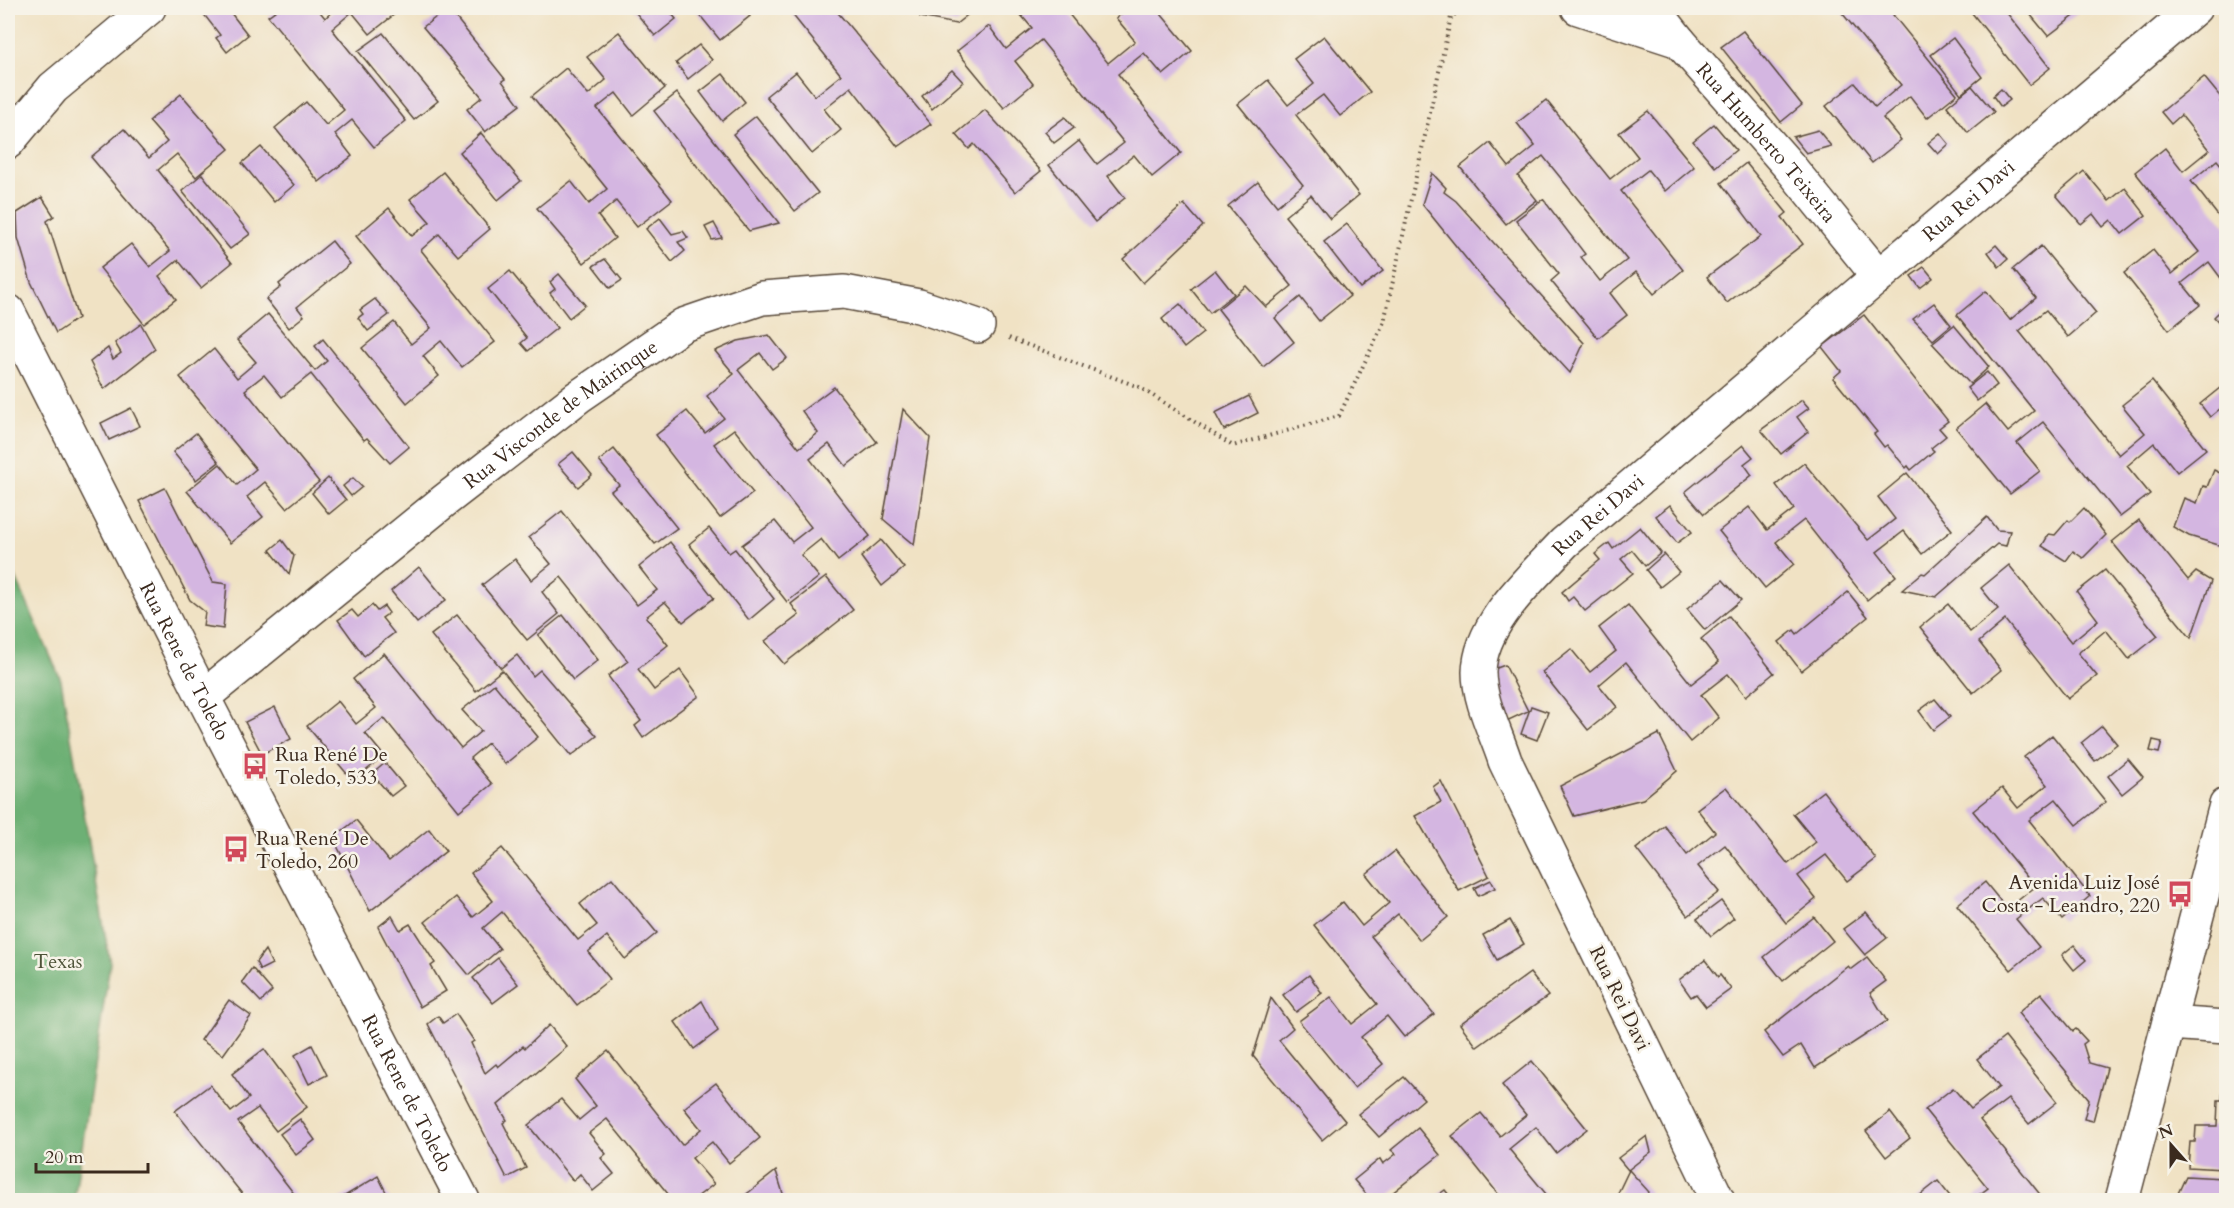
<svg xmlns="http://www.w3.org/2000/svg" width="2234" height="1208" viewBox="0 0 2234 1208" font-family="Cardo,serif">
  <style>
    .forest { fill: #6db074; stroke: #546d49; stroke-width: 1.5 }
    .building { fill: #d4b6e1 }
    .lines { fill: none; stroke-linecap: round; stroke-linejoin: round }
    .minor-casing { stroke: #564637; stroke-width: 36 }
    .path { stroke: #564637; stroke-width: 4; stroke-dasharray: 1.5 4.5; stroke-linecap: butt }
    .minor { stroke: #fff; stroke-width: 33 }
    .labels { text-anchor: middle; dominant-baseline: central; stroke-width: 5; stroke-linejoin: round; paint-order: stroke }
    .street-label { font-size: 20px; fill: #3b2a1e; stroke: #f7f3e8 }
    .poi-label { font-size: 20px; fill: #3b2a1e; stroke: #f7f3e8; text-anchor: start }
    .park-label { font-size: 20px; fill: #4e5338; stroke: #f7f3e8 }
  </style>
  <rect width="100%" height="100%" fill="#f7f3e8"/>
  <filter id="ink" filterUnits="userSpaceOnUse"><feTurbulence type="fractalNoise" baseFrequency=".0167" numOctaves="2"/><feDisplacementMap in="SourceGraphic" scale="12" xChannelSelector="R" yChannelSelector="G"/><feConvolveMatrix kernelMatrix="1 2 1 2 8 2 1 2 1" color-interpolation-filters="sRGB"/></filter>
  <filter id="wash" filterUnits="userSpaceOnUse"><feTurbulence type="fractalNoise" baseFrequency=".008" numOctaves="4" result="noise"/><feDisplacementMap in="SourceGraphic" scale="24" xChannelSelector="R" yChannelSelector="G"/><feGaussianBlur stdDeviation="1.35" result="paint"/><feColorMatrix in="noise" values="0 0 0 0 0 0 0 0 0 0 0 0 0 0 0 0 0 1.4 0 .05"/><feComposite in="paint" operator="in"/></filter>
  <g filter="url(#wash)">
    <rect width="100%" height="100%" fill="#f0e2c4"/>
    <!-- forest -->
    <polygon class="forest" points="8,560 61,680 110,963 74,1200 8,1200"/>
    <g id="blocks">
      <!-- building -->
      <g class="building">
        <polygon points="208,8 227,8 248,35 227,52 216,38 220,35 202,12"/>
        <polygon points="279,8 317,8 325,18 337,8 401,9 370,34 352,12 332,29 406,121 374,147 352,120 335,134 352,156 319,182 275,128 306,102 326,125 344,110 268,16"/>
        <polygon points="448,8 505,79 502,81 520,105 485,132 467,109 482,97 423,27"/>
        <polygon points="632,8 667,8 676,19 655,36"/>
        <polygon points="694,8 744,8 750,16 720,40"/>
        <polygon points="787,8 834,8 931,124 898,147 851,87 824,109 841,130 812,154 766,96 796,72 815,96 841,75"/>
        <polygon points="921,8 976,8 956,24 920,17"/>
        <polygon points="1015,8 1064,8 1108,63 1135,41 1116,18 1129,8 1156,8 1192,51 1163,75 1144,53 1118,74 1181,153 1152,177 1134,155 1108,176 1125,198 1095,222 1049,165 1079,141 1097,164 1124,143 1041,40 1015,61 1033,84 1004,108 957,51 989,26 1006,49 1032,28"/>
        <polygon points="1838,8 1903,8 1893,15 1957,94 1927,118 1910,96 1883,118 1901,140 1872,163 1826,106 1855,83 1875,107 1901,85"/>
        <polygon points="1968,8 2003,8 2050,68 2029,85"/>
        <polygon points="2025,8 2074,8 2078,13 2048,36"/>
        <polygon points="1743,31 1802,105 1781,122 1721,47"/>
        <polygon points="619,32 665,88 633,115 616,93 597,108 672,200 637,227 616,201 598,216 615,238 584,263 537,208 571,181 589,204 607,189 532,96 566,68 588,95 606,80 587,57"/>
        <polygon points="383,33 438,101 414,120 358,51"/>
        <polygon points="1324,36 1370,92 1340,116 1323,95 1296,115 1359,195 1330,219 1311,195 1285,216 1350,296 1319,321 1300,297 1275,318 1294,342 1263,367 1218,309 1246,286 1266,307 1292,286 1228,206 1258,182 1277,206 1303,185 1238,104 1268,80 1288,105 1314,84 1294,59"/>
        <polygon points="1953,38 1982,77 1961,94 1931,55"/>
        <polygon points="699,45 712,60 688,79 676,63"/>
        <polygon points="952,70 963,82 932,109 922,96"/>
        <polygon points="723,74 745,102 722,121 700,92"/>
        <polygon points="2204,77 2223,100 2220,102 2226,110 2226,171 2217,160 2191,181 2226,226 2226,285 2209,262 2182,283 2200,305 2169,330 2124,273 2153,250 2172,274 2199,252 2135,172 2165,148 2183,171 2209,150 2181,115 2171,124 2161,112"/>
        <polygon points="1972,86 1994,112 1968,133 1947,106"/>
        <polygon points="2001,89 2010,100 2001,107 1993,96"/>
        <polygon points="677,93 695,116 779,223 749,231 729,207 654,111"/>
        <polygon points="181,94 229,149 196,177 177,154 158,170 232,263 201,288 178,260 159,276 176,299 144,324 100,268 131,244 150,267 170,251 91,157 124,129 149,158 167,142 149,121"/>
        <polygon points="1546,100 1610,179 1638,157 1619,133 1648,111 1694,167 1665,191 1648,170 1621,191 1683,270 1654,294 1636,272 1610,293 1627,315 1598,338 1551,281 1559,274 1516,220 1543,199 1585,254 1581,257 1600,281 1627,260 1543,156 1518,176 1537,200 1506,224 1460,167 1490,143 1509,167 1535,146 1517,123"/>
        <polygon points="985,110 1041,171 1015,192 974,144 969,149 956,134"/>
        <polygon points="756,116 818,193 795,211 733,134"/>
        <polygon points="1065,117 1074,128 1054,143 1045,132"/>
        <polygon points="1714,124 1736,150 1715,167 1693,141"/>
        <polygon points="1818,130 1831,146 1806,153 1793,137"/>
        <polygon points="481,133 521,181 498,200 460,152"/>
        <polygon points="1940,133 1949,144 1938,154 1928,143"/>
        <polygon points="261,147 294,185 274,202 242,163"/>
        <polygon points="1746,163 1787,213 1782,217 1803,244 1727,303 1707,277 1761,236 1721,183"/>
        <polygon points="2084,171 2109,201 2125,188 2146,215 2122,234 2111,220 2103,227 2093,214 2081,224 2056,195"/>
        <polygon points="443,172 490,229 458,256 439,234 421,250 495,342 462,367 441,341 423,356 439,376 407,403 362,348 394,322 411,344 431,328 356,236 389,208 412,236 430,222 410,199"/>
        <polygon points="1432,173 1446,188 1444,192 1456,201 1584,343 1570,373 1477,272 1422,204"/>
        <polygon points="202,174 250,234 230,249 182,191"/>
        <polygon points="42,197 54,216 47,221 78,318 56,333 31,282 18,238 17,213"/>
        <polygon points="1184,204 1203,226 1143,283 1123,259"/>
        <polygon points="660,218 672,234 683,231 688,238 678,242 685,251 672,262 646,229"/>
        <polygon points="714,223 722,238 712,240 705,227"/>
        <polygon points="1347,224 1383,271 1360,288 1324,242"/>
        <polygon points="332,241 350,264 297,307 304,316 289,328 266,299 281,287 279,284"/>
        <polygon points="1996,245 2008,259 1999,267 1988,252"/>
        <polygon points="2041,246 2096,313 2068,337 2046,310 2019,331 2096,426 2119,455 2145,433 2122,405 2152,381 2206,449 2177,472 2154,443 2127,466 2150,494 2120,517 2043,422 2017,443 2040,471 2010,494 1956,428 1985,404 2008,432 2034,411 1957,315 1986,291 2010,320 2036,298 2013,269"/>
        <polygon points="605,259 622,280 610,288 593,266"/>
        <polygon points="1924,267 1933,278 1920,288 1911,276"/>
        <polygon points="1215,270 1234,294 1210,313 1191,289"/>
        <polygon points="510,271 557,328 528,351 521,343 527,338 488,289"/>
        <polygon points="559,274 585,305 569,318 550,293 555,289 550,282"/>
        <polygon points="375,299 389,315 368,331 358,318 363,314 360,310"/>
        <polygon points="1934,303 1951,325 1933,340 1913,319"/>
        <polygon points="1180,304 1203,333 1184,348 1162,319"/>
        <polygon points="2226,305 2226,330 2214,317"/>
        <polygon points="268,314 315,371 327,361 315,346 323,339 409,447 390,463 367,438 364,440 311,374 282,397 264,375 245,390 319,482 287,508 265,482 247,497 263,517 230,543 187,491 220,464 237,485 256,469 180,377 214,349 237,378 256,362 237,340"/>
        <polygon points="1864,315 1948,421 1939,428 1946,436 1931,448 1934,451 1911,470 1908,466 1906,468 1887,445 1884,447 1874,434 1877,432 1833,378 1841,371 1822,347"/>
        <polygon points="141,324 155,349 104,389 90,362 108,348 113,359 121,353 115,343"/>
        <polygon points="1954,325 1989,367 1970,384 1932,343"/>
        <polygon points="769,335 787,358 772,369 760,353 738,370 799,448 818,433 802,411 834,387 877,442 846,466 829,444 810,459 870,536 838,561 821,539 801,555 819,577 787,602 742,545 775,521 792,542 811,527 734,429 714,444 753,493 720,518 656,435 687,411 705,433 724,418 707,396 734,374 715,351 738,341"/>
        <polygon points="1987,372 1997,385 1977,401 1967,388"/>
        <polygon points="2226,383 2226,404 2210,417 2200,404"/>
        <polygon points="1249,396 1258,413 1224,430 1215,413"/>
        <polygon points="1802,400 1809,408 1797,417 1808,432 1781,454 1761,430"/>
        <polygon points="131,408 140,426 109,440 101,423"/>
        <polygon points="903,409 930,438 914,545 883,519"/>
        <polygon points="196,433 219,462 196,480 173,452"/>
        <polygon points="1743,445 1753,457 1744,464 1752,475 1704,514 1685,492"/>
        <polygon points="614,449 677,528 655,544 611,491 619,485 599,461"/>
        <polygon points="573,452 592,475 578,487 558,464"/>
        <polygon points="1804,463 1868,540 1895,519 1878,497 1907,473 1952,530 1922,554 1904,531 1877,552 1896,576 1867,600 1804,520 1776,542 1794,564 1765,588 1719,531 1749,507 1767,530 1794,509 1776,485"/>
        <polygon points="2214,470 2226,476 2225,547 2189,536 2173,527 2184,498 2197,503 2203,486 2207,487"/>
        <polygon points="328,478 346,500 329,514 312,493"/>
        <polygon points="353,478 362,487 351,496 343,486"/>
        <polygon points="165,488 213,582 227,584 223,629 203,626 205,612 190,600 139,501"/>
        <polygon points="1670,505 1692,532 1677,543 1656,516"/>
        <polygon points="2084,508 2106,535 2083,558 2073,551 2066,561 2042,546 2049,534 2055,535 2068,520 2070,522"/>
        <polygon points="562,511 637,605 657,590 639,567 670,542 714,598 683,622 665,602 646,617 668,645 638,669 654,690 680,670 699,696 643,738 635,726 641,721 608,676 628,661 561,577 542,592 559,614 527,640 482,585 515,559 531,580 551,564 529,537"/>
        <polygon points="1987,517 1997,530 2010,531 2006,546 1997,544 1936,597 1902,590 1922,573 1925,574"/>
        <polygon points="2139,520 2188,580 2196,572 2211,581 2191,638 2112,542"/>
        <polygon points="1640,527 1661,553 1645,566 1632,550 1621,559 1633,573 1585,611 1573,597 1568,601 1562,592 1600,560 1595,554 1609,543 1613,549"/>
        <polygon points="709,528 729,553 735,549 774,599 749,620 689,544"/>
        <polygon points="282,540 294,556 289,574 270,550"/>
        <polygon points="881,540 904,568 882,586 861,557"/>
        <polygon points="1664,554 1679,572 1660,587 1646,570"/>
        <polygon points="2009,565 2071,642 2098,620 2077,592 2105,570 2158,636 2129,659 2106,630 2078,653 2097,676 2068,699 2005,620 1979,642 2001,670 1973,693 1920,627 1948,604 1970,632 1998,609 1981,588"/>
        <polygon points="419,567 446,600 417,623 391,591"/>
        <polygon points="826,577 853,610 784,664 765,641 799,615 791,604"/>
        <polygon points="1723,580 1741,600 1705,630 1687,609"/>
        <polygon points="1848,592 1868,617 1801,671 1779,642 1794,630 1797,634"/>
        <polygon points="372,605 377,611 384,606 389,613 382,618 394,633 364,656 338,620 352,610 358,617"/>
        <polygon points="1628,605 1691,684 1719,662 1701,639 1729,616 1774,673 1746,696 1728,674 1701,695 1719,718 1690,742 1626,662 1599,685 1617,707 1588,730 1542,672 1571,649 1590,672 1616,651 1599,628"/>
        <polygon points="457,615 501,668 517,655 533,676 540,670 597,736 571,756 502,670 476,691 431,635"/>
        <polygon points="563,615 598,660 573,680 538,635"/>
        <polygon points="384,653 461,748 481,731 462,710 494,684 538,737 505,764 488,743 470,758 492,784 459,811 384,718 365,733 384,756 353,781 307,726 338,701 356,724 376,708 353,679"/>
        <polygon points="1505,665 1528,711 1498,725 1483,673"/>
        <polygon points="1935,699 1950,717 1933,730 1919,711"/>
        <polygon points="1531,706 1548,712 1537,740 1521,734"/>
        <polygon points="275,707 291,739 262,754 245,722"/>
        <polygon points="2102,726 2117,744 2095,761 2081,743"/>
        <polygon points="1659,734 1677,771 1643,799 1574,816 1560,786"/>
        <polygon points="2052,735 2106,802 2077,825 2056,799 2029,820 2090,896 2062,920 2043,898 2016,919 2039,947 2011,970 1957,905 1985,882 2007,909 2035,887 1973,811 2002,788 2018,808 2047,785 2024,757"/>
        <polygon points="2153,740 2162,742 2159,753 2150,751"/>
        <polygon points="2128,759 2143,777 2122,794 2108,776"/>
        <polygon points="385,763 404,786 391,796 372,774"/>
        <polygon points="1441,781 1489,876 1459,891 1415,816 1441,802 1433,787"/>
        <polygon points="1726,787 1788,864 1816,842 1793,814 1823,791 1876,859 1847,881 1826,855 1798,876 1816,899 1786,923 1725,845 1698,866 1719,892 1688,916 1636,849 1665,826 1687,855 1715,832 1697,809"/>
        <polygon points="356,820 389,861 429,829 446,851 370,911 333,838"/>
        <polygon points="502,848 578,940 597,925 580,904 612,878 657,933 625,959 607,936 588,952 610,979 577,1005 502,912 483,928 500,949 469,975 425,922 456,897 473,917 493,901 471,873"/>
        <polygon points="1395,851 1448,917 1420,940 1398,914 1371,936 1434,1014 1404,1037 1387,1016 1361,1037 1383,1064 1354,1088 1299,1021 1331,997 1352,1024 1377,1004 1314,925 1343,902 1362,926 1389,903 1366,874"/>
        <polygon points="1491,880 1495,888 1478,896 1474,888"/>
        <polygon points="1721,901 1734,918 1711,936 1697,919"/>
        <polygon points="1866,912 1887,938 1865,955 1843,929"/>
        <polygon points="392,916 400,930 410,924 435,963 431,966 446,991 420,1007 378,927"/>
        <polygon points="1814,917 1833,941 1783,981 1764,957"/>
        <polygon points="1510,920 1524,944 1497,960 1483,935"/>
        <polygon points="2074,945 2086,960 2074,970 2062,955"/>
        <polygon points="265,950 272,964 260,970 256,962"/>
        <polygon points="1867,957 1886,981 1870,993 1887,1021 1815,1068 1801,1045 1783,1057 1764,1032 1848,966 1851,969"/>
        <polygon points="498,958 518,984 493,1003 473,978"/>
        <polygon points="1705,960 1718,977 1720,975 1731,989 1706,1007 1696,994 1691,997 1679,980"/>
        <polygon points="252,968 272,991 261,1002 242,982"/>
        <polygon points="1530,973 1548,996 1477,1047 1460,1024"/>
        <polygon points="1309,975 1322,993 1296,1012 1283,995"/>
        <polygon points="2041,993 2073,1031 2076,1029 2087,1041 2083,1044 2089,1063 2107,1068 2093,1121 2084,1119 2089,1099 2018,1013"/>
        <polygon points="1271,998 1293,1028 1279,1040 1345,1121 1322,1140 1253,1056"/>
        <polygon points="229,1000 251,1016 223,1055 201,1040"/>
        <polygon points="702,1001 718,1031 694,1049 675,1022"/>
        <polygon points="456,1014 474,1041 471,1043 485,1073 496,1064 498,1067 523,1046 525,1048 549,1025 567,1047 498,1105 507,1120 503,1123 526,1168 507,1178 428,1024 438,1016 443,1023"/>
        <polygon points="2005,1037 2057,1102 2029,1124 2008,1099 1980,1120 2043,1198 2040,1200 1972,1200 1988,1188 1925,1110 1953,1088 1971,1109 1999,1087 1977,1059"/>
        <polygon points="312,1045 327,1075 309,1084 295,1055"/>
        <polygon points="264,1049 307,1107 276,1131 258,1108 238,1122 299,1200 247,1200 175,1111 210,1085 231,1112 249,1098 232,1074"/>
        <polygon points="608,1051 682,1145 701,1129 684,1108 716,1083 760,1138 729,1163 712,1142 692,1158 714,1184 693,1200 673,1200 607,1119 589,1133 606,1154 601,1158 614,1174 593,1191 580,1174 573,1181 528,1125 561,1099 579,1120 596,1106 575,1079"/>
        <polygon points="1532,1061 1587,1129 1556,1153 1536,1127 1509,1149 1551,1200 1503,1200 1452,1136 1481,1113 1500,1136 1526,1115 1502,1085"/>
        <polygon points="1404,1077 1424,1099 1379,1137 1358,1114"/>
        <polygon points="2223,1089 2226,1090 2226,1200 2175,1200 2186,1176 2223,1178 2223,1169 2188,1167 2190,1142 2195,1142 2196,1126 2217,1126 2218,1100 2222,1100"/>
        <polygon points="1890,1112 1910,1138 1886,1157 1866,1131"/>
        <polygon points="300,1119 315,1140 296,1155 280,1134"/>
        <polygon points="1418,1128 1440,1155 1387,1197 1381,1200 1371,1200 1354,1180 1380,1159 1383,1164 1396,1154 1391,1150"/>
        <polygon points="1647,1136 1651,1152 1628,1170 1618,1158"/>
        <polygon points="1629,1170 1649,1192 1645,1200 1619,1200 1616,1197"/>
        <polygon points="776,1171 785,1200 739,1200"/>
        <polygon points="378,1176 390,1200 338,1200"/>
        <polygon points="1938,1181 1953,1200 1914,1200"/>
        <polygon points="1445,1190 1453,1200 1431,1200"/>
      </g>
    </g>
  </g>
  <g filter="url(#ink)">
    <use href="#blocks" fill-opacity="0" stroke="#564637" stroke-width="1.5"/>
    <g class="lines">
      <!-- minor casing -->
      <g class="minor-casing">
        <g id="minor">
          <polyline points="1578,8 1679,41"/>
          <path id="s1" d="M1653,8l26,33 110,125 90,111"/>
          <polyline points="8,142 53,88 149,8"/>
          <path id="s2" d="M8,311l195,386 260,503"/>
          <path id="s3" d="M203,697l241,-196 134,-104 105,-72 79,-27 82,-6 75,14 59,20"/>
          <polyline points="2169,1023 2226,1027"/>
          <path id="s4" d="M1718,1200l-213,-439c-9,-28 -26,-60 -26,-89 1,-50 54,-95 85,-129l631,-535"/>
          <polyline points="2122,1200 2226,805"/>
        </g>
      </g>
      <!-- path -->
      <polyline class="path" points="1009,338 1139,387 1233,446 1339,416 1384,322 1451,17 1464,8"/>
      <!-- minor -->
      <use href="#minor" class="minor"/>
    </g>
  </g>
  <!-- icons -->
  <defs>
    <g id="bus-bare" transform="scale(2.07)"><path d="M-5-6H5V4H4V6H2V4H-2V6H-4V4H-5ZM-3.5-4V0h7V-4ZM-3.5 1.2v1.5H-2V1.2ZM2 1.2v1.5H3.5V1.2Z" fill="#d1495b" stroke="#f7f3e8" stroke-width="2.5" paint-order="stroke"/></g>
  </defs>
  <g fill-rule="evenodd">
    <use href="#bus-bare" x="255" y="766"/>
    <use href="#bus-bare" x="236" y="849"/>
    <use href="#bus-bare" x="2180" y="894"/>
  </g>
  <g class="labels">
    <!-- street labels -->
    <g class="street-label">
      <text stroke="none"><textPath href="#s1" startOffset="176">Rua Humberto Teixeira</textPath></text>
      <text stroke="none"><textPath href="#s4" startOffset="1269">Rua Rei Davi</textPath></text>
      <text stroke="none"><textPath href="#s3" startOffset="456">Rua Visconde de Mairinque</textPath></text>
      <text stroke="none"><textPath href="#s4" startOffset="783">Rua Rei Davi</textPath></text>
      <text stroke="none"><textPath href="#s2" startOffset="392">Rua Rene de Toledo</textPath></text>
      <text transform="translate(1620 998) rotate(64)">Rua Rei Davi</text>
      <text stroke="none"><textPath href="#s2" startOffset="878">Rua Rene de Toledo</textPath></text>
    </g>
    <!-- poi labels -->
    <g class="poi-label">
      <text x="275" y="754">Rua René De<tspan x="275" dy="23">Toledo, 533</tspan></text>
      <text x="256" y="838">Rua René De<tspan x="256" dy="23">Toledo, 260</tspan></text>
      <text x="2160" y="882" text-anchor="end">Avenida Luiz José<tspan x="2160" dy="23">Costa - Leandro, 220</tspan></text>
    </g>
    <!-- park labels -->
    <g class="park-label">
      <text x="58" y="961">Texas</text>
    </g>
  </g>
  <!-- margin -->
  <rect width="2234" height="1208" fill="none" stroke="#f7f3e8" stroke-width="30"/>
  <!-- north arrow -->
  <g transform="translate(2171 1145) rotate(339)" stroke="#f7f3e8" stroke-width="4.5" paint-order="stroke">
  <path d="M0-4.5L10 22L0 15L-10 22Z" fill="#3b2a1e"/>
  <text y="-9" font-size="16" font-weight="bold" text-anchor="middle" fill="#3b2a1e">N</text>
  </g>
  <!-- scale -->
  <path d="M36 1163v9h112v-9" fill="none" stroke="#3b2a1e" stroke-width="3"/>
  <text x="45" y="1163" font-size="18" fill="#3b2a1e" stroke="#f7f3e8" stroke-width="4.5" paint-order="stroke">20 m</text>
</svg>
